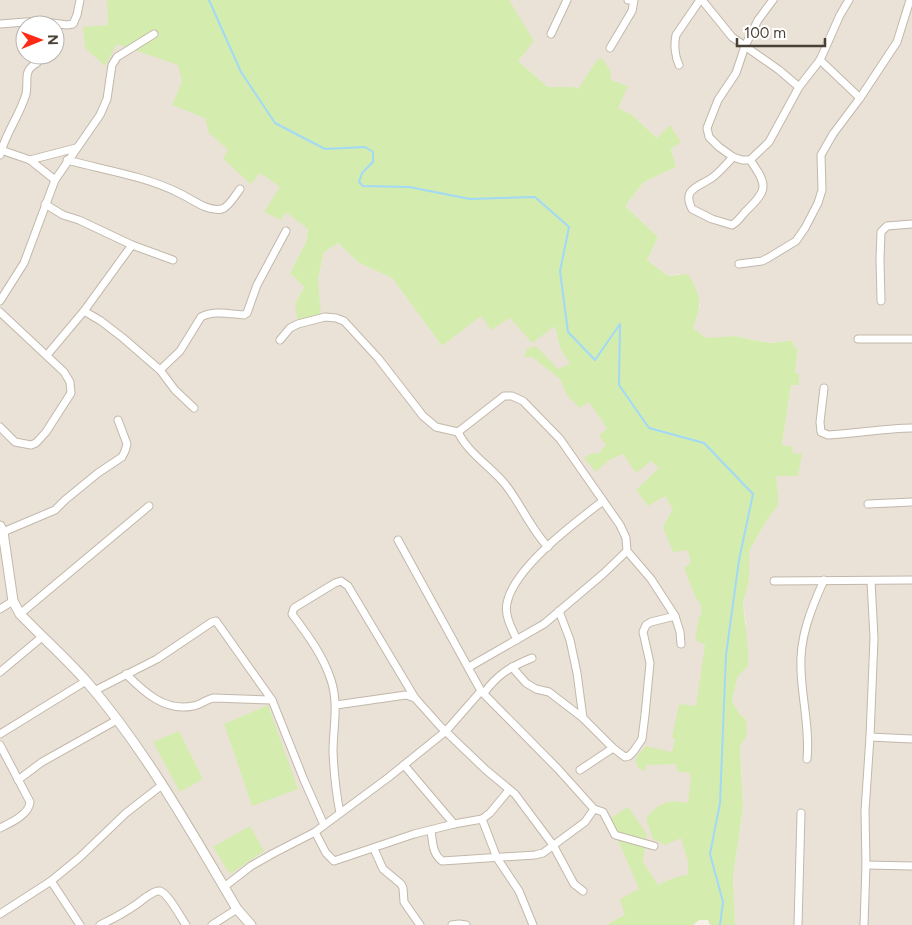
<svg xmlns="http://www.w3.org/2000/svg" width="912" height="925" viewBox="0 0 912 925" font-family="Figtree,sans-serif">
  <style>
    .residential { fill: #eae2d7; fill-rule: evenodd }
    .green { fill: #d5ecaf }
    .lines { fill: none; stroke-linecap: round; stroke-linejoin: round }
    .stream { stroke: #a1d9f6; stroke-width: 2 }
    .minor-casing { stroke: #c2b8aa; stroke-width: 9 }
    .tertiary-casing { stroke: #c2b8aa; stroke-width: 11 }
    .minor { stroke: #fff; stroke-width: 7 }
    .tertiary { stroke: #fff; stroke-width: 9 }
  </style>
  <rect width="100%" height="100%" fill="#f5f1e9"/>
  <!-- residential -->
  <g class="residential">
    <path d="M0,0h146l163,219 -3,23 -16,31 14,14 -9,17 23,-25 6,-28 14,-8 21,20 33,15 50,68 39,-31 29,2 46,9 4,22 99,120 52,139 -14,275 -59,31 -18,4 -13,8h-607zM25,25h30v30h-30z"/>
    <polygon points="509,0 912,0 912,925 735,925 733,877 743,808 740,746 746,720 739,713 732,701 738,676 746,624 743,603 749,581 749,552 765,523 778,505 778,494 776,476 798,476 792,453 782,445 791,385 799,385 795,372 798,349 794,346 791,340 773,343 758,341 735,336 706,339 693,328 700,305 679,274 668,276 647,260 658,237 625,206 644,182 676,167 671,149 681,141 657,138 631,114 573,87 548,87 518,61"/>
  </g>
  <!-- green -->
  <g class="green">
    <path d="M107,0h402l25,41 -16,20 30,26h25l5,2 19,-29 5,-2 8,12 1,10 17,6 -10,22 13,6 26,24 13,-13 11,17 -10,7 5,18 -32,15 -19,24 33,31 -11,23 21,16 20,-2c14,24 14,29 5,54l13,10 29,-2 23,5 15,2 19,-3 2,6 4,3 -3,23 4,3v10h-8l-9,60 11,2 -1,6 10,1 -4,22h-22l2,18v11l-13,18 -16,29v29l-6,22 5,46v17l-10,10 -6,25 7,12 7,7 1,15 -7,11 3,62 -10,69 2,48h-25l-2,-5h-9l-6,5h-86l13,-8 5,-2 -5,-16 19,-10 -21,-49 -7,-22 17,-11 19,27 -4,28 15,23c7,-4 22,-10 30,-10v-14l-7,-23 -16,7 -12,-6 -7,-21c14,-15 20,-19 42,-15l3,-26 -2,-4 -12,-2 -1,-7 -30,1 -1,7 -7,-5 -3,-6 3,-6 8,-9 26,6 3,-13 -3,-2 7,-33 17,2 9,-61 -10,-5 4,-23 3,-3 -2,-12 -3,-1 -13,-33 7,-5 -3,-13 -15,2 -10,-25 10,-18 -8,-13 -17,10 -12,-16 23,-22 -8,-7 -15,12 -13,-19 -14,6 -13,12 -12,-14 8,-5 6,1 8,-9 -7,-9 8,-8 -18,-26 -9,6 -13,-13 -7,-16 -28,-22h-8l3,-8 9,-3 22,23 12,-5 -10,-16 -5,-22 -23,17 -22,-25 -19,12 -10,-14 -39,30 -50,-68 -33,-15 -21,-20 -14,9 -6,27 3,37 -23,6 -3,-18 9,-17 -14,-14 16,-31 2,-13 -22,-17 -5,8 -17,-8 16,-25 -20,-14 -9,11 -28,-25 5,-9 -19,-17 -4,-15 -33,-13 10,-23 -4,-17 -61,-21 -12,22 -20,-18 -2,-21 25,-2z"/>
    <polygon points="268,705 298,789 252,806 224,724"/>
    <polygon points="179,731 203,779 180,792 153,742"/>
    <polygon points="250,826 264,851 230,874 213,847"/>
  </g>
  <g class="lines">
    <!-- stream -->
    <polyline class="stream" points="209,0 241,72 275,123 325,149 365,147 373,152 373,162 362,173 359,182 363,186 409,187 470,199 535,197 569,227 560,271 568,332 595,360 620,324 619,385 649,428 704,443 753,494 739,560 726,655 720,803 710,854 723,902 720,925"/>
    <!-- minor casing -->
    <g class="minor-casing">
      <g id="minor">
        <polyline points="628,0 629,0"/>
        <polyline points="702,0 732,37 779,70 799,87"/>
        <polyline points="773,0 758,20 745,46 736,73 718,100 707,128 709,137 719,147 733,157 742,160 750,160 769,142 799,87 820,60 840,15 849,0"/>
        <polyline points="0,24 38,21 67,25 73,24 77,15 80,0"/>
        <polyline points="551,34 567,0"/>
        <polyline points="610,48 632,11 634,0"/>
        <polyline points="820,60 860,98"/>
        <path d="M679,65c-4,-9 -5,-21 -3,-30l24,-35"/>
        <polyline points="1,150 30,160 55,180"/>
        <path d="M0,155c5,-21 20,-40 26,-61 3,-14 -4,-23 11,-31l3,-8"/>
        <path d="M733,157c-6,6 -13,15 -20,20 -13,10 -32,11 -21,32l20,10 20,6c7,-4 9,-9 14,-14 22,-21 22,-26 4,-51"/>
        <polyline points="30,160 76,148"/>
        <path d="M67,160c37,10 78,16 112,33 13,6 28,19 43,16 7,-2 14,-15 18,-20"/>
        <polyline points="45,204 63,215 79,220 132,245 173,260"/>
        <polyline points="739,264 762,261 768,258 796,241 805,228 818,203 822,190 821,155 833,134 860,98 897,42 910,0"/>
        <polyline points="0,301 24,263 55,180 100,115 107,99 112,65 117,57 154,34"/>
        <polyline points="881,301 880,259 881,232 887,226 912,224"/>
        <polyline points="84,311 101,321 123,338 160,370 175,390 194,408"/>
        <polyline points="0,312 64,372 70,382 71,393 46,432 36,443 31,445 15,442 0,427"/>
        <polyline points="858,339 912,339"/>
        <path d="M280,340l10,-12 8,-4 27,-7 11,1 8,3 34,37 45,58 13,11 22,5c10,21 32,34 47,52 16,20 25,44 43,63"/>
        <polyline points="47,355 84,311 132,245"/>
        <path d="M160,370l20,-19 21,-34c12,-7 29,-3 43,-2l3,-2 10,-28 29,-54"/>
        <path d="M824,388l-4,34 1,10 7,3c28,-1 56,-7 84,-7"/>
        <polyline points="458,432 504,396 512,396 523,401 560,439 620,525 626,538 627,551 651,579 675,616 680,632 681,644"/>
        <polyline points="868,504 912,502"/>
        <polyline points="3,532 55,510 65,500 98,473 122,457 125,451 127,444 118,420"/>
        <polyline points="774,581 912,580"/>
        <polyline points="0,609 13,601"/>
        <polyline points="559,611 570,640 577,673 583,718 613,748 625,757 629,756 633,752 642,739 645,715 650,663 643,632 646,625 651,622 675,616"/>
        <polyline points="20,614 149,506"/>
        <path d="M517,640c-5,-11 -13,-25 -10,-37 7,-35 67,-80 96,-102"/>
        <polyline points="469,667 544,624 603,574 627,551"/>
        <polyline points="512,667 526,683 536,689 549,692 583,718"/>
        <polyline points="0,672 42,637"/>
        <path d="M126,674c18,18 39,38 67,32 8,-1 13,-7 21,-8l58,2"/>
        <polyline points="94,691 157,659 212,622 216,621 272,700 304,780 324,825"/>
        <path d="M484,693c14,-19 26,-26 48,-35"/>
        <polyline points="336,705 406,695 415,698 440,726 486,770 515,794 553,845 574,884 583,891"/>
        <polyline points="0,734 86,681"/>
        <polyline points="870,737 912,739"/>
        <path d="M0,745l30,57c-1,13 -20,21 -30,26"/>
        <path d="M807,759c3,-30 -5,-59 -6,-89 -2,-32 10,-61 23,-90"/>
        <polyline points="404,765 454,824"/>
        <polyline points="580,770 613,748"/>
        <polyline points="18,780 42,762 117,720"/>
        <polyline points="594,809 603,812 615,835 654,846"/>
        <path d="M340,813c-4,-20 -6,-40 -7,-61 0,-24 6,-48 -2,-72 -8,-25 -24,-46 -39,-66l2,-6 41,-25 6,-2 7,5 67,112"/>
        <polyline points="482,819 490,813 509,790"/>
        <path d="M431,831c2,12 1,22 11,30l93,-6 8,-2 42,-31 9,-13 -36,-40 -77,-78"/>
        <polyline points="315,832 326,853 334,861 414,834 454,824 482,819 497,858 519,891 533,925"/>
        <polyline points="374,849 383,869 401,884 403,888 404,902 420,925"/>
        <polyline points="866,865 912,866"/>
        <polyline points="51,881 80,925"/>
        <polyline points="224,887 251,866 274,853 315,832 389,777 446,731 481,691 398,540"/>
        <polyline points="0,914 51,881 79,858 126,813 162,785"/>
        <path d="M100,925c17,-8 32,-16 46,-28 4,-2 9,-7 14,-6 8,2 21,27 26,34"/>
        <polyline points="212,925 237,909"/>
        <polyline points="452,925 459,924 466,925"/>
        <polyline points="798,925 801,813"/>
        <polyline points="864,925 866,865 865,811 870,737 874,638 871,581"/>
      </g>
    </g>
    <!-- tertiary casing -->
    <g class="tertiary-casing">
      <path id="tertiary" d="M0,526l3,6 10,69 7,13c22,23 46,44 67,68 58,67 105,151 150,227l14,16"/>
    </g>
    <!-- minor -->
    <use href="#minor" class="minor"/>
    <!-- tertiary -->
    <use href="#tertiary" class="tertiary"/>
  </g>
  <!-- north arrow -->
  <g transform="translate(40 40) rotate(89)"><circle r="24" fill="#ffffff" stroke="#b7b3af"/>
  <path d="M0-4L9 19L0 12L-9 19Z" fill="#ff2a16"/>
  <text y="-8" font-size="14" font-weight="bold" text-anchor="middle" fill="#4a4136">N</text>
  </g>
  <!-- scale -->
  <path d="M737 38v8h88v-8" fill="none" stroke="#4a4136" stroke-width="2.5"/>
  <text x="744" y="38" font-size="15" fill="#4a4136" stroke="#ffffff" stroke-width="4" paint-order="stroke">100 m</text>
</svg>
